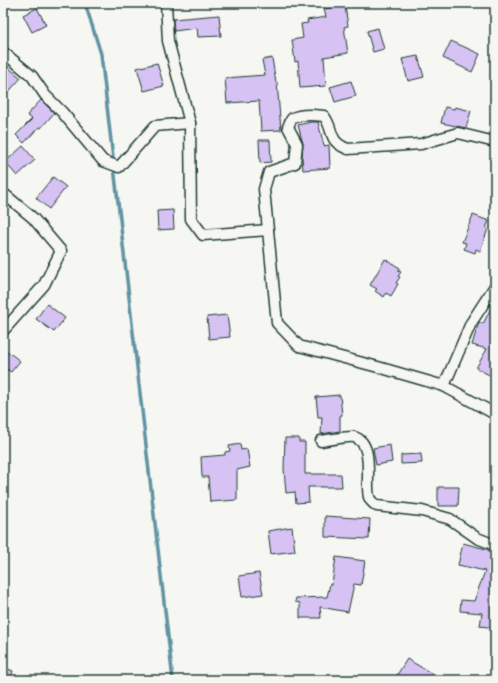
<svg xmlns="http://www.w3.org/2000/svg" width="498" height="683" viewBox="0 0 498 683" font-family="Pangolin,sans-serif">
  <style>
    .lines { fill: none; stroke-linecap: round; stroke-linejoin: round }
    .stream { stroke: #6093a3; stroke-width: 3.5 }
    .building { fill: #d6c2f3; stroke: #1f3d34 }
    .minor-casing { stroke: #1f3d34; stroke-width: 13 }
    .minor { stroke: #f6f6f2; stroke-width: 10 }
  </style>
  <rect width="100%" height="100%" fill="#f6f6f2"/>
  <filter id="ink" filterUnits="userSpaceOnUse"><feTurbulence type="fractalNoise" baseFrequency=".025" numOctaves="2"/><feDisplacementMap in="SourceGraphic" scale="8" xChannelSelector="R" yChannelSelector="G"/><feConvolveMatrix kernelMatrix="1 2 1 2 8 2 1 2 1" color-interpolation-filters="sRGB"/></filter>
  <g filter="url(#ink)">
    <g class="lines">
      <!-- stream -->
      <polyline class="stream" points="85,3 101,54 173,680"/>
    </g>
    <!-- building -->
    <g class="building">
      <polygon points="345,6 348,26 344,27 348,53 324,57 326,86 300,88 298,61 295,62 292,40 303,38 301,24 308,23 307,20 326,17 324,9"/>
      <polygon points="37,8 46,25 32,32 23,15"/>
      <polygon points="219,15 221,36 198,37 197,28 174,31 173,19"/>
      <polygon points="378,28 384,49 373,52 367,31"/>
      <polygon points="451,41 480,54 472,72 443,58"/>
      <polygon points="418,56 424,77 408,81 402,59"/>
      <polygon points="272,58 276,83 277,82 281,130 261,131 259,101 227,103 225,78 265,75 262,60"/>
      <polygon points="3,63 21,78 3,98"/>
      <polygon points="157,63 164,86 144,91 137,68"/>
      <polygon points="351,81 356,96 335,102 330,87"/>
      <polygon points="41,100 54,113 41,128 39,127 24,143 16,135 32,119 27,115"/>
      <polygon points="445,107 454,109 455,107 471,111 466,128 441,123"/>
      <polygon points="311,122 318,122 324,146 329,145 330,168 303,170 302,158 303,144 298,125"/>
      <polygon points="259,140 270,140 271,162 260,163"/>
      <polygon points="23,146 35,160 17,176 5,162"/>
      <polygon points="53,177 66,187 49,209 36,198"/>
      <polygon points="173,210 174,229 158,230 157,211"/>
      <polygon points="473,215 489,221 486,228 488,229 480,251 476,249 475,253 464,249 466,243 462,242"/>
      <polygon points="385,259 400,268 398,271 401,272 398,276 400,277 396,283 398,284 391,296 386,293 384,297 375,291 377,289 370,285"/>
      <polygon points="495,300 495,378 476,368 487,349 472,345 478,325 479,322 483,324"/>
      <polygon points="47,304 65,318 54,332 36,319"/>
      <polygon points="227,315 230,337 209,339 207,317"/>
      <polygon points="3,348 20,361 11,372 3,367"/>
      <polygon points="340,395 342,415 340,416 340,431 321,434 322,417 318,417 316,397"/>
      <polygon points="285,438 299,438 299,442 305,442 305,474 341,474 342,487 308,487 309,502 296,503 295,492 286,493 284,469"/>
      <polygon points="240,444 241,450 247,449 250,467 237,470 237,500 210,502 208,477 202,477 201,457 225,455 225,452 230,451 229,446"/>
      <polygon points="390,445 392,462 376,465 373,448"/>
      <polygon points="421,454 422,463 401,464 401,455"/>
      <polygon points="438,487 459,487 458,506 438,506"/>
      <polygon points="325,516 370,519 369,539 325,537"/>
      <polygon points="292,527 295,551 271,554 268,531"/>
      <polygon points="463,543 486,549 492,552 495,551 495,628 480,626 482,613 460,611 461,600 474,601 485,571 458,565"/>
      <polygon points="336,557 365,561 361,585 354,584 348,612 320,607 321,618 300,618 300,603 295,602 296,598 327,597 330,584 332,584"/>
      <polygon points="259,573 263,594 242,597 239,576"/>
      <polygon points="407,659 443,680 405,680 397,675"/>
      <polygon points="3,667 13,671 10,680 3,680"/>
    </g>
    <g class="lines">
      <!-- minor casing -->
      <g class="minor-casing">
        <g id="minor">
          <polyline points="166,3 168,41 190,123 191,219 203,235 268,230"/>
          <polyline points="3,52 32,76 45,95 62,112 103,161 119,167 155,126 190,123"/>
          <path d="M495,142l-37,-9 -37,11 -73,5c-21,-8 -13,-18 -24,-33 -8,-1 -24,-2 -31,2 -3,2 -3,5 -5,9l9,17 -2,19 -26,9 -5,17 13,134 22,23 79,21 66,19 51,28"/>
          <polyline points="3,193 33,218 61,251 44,285 3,331"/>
          <polyline points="444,386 471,323 495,286"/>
          <path d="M321,441c7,-1 27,-5 33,-4 21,6 11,45 15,60 1,4 5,7 8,9l45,5 28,8 27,19 18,7"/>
        </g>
      </g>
      <!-- minor -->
      <use href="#minor" class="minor"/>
    </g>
  </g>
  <!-- margin -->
  <rect width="498" height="683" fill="none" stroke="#f6f6f2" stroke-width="16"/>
  <rect x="8" y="8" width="482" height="667" fill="none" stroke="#1f3d34" stroke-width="1.5" filter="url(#ink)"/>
</svg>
